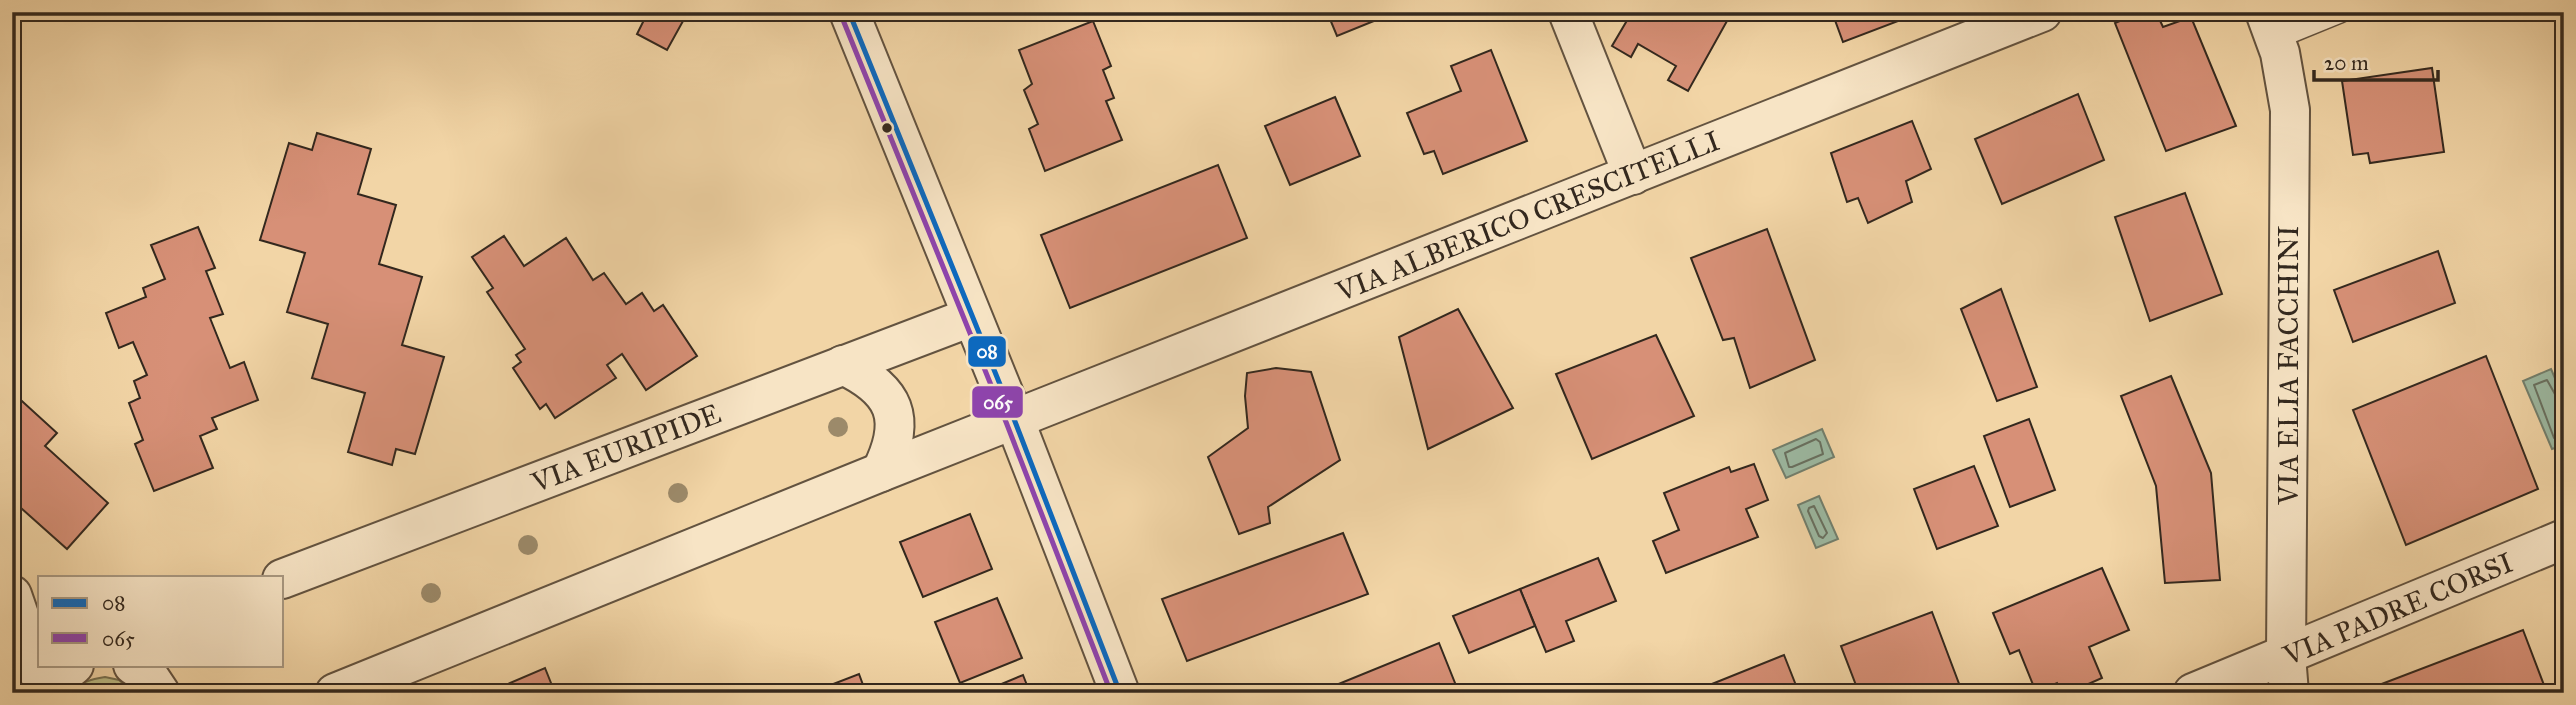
<svg xmlns="http://www.w3.org/2000/svg" width="2576" height="705" viewBox="0 0 2576 705" font-family="'IM FELL Great Primer',serif">
  <style>
    .green { fill: #bcbd86; stroke: #787252; stroke-width: 2 }
    .water { fill: #9cb9a2; stroke: #727f6d; stroke-width: 2 }
    .lines { fill: none; stroke-linecap: round; stroke-linejoin: round }
    .shore { stroke: #687060; stroke-width: 2 }
    .building { fill: #d79077; stroke: #33281e; stroke-width: 2 }
    .service-casing { stroke: #635340; stroke-width: 24 }
    .minor-casing { stroke: #635340; stroke-width: 42 }
    .tertiary-casing { stroke: #635340; stroke-width: 42 }
    .service { stroke: #f7e4c5; stroke-width: 21 }
    .minor { stroke: #f7e4c5; stroke-width: 38 }
    .tertiary { stroke: #f7e4c5; stroke-width: 38 }
    .bus-1-casing { stroke: #f7e4c5; stroke-width: 10 }
    .bus-2-casing { stroke: #f7e4c5; stroke-width: 10 }
    .bus-1 { stroke: #0c69bf; stroke-width: 5 }
    .bus-2 { stroke: #8e44ad; stroke-width: 5 }
    .tree { fill: #9c8a6a }
    .bus-dot { fill: #33281e; stroke: #f7e4c5; stroke-width: 2.5 }
    .labels { text-anchor: middle; dominant-baseline: central; stroke-width: 7; stroke-linejoin: round; paint-order: stroke }
    .street-label { font-size: 28px; fill: #33281e; stroke: #f7e4c5 }
    .line-badge { stroke: #f7e4c5; stroke-width: 2.5 }
    .badge-label { font-size: 19px; text-anchor: middle; font-weight: bold; fill: #fff }
  </style>
  <rect width="100%" height="100%" fill="#f2d5a6"/>
  <filter id="stains"><feTurbulence type="fractalNoise" baseFrequency=".00286" numOctaves="4"/><feColorMatrix values="0 0 0 0 .2 0 0 0 0 .09 0 0 0 0 .02 0 0 0 .5 -.17"/></filter>
  <radialGradient id="worn" r=".72"><stop offset=".6" stop-color="#630" stop-opacity="0"/><stop offset="1" stop-color="#630" stop-opacity=".3"/></radialGradient>
  <!-- green -->
  <path class="green" d="M105,677l14,3 15,13h-63c10,-11 20,-14 34,-16z"/>
  <!-- water -->
  <g class="water">
    <polygon points="2551,369 2564,399 2564,445 2552,449 2523,381"/>
    <polygon points="1822,429 1834,457 1786,478 1773,450"/>
    <polygon points="1819,496 1838,539 1816,548 1798,505"/>
  </g>
  <g class="lines">
    <!-- shore -->
    <g class="shore">
      <polyline points="2564,399 2556,396 2547,380 2534,385 2554,438 2564,439"/>
      <polygon points="1816,439 1820,442 1823,454 1792,467 1789,467 1785,453"/>
      <polygon points="1814,506 1827,533 1823,538 1819,536 1808,511 1809,508"/>
    </g>
  </g>
  <!-- building -->
  <g class="building">
    <polygon points="648,12 688,12 667,50 637,34"/>
    <polygon points="1327,12 1396,12 1337,36"/>
    <polygon points="1632,12 1732,12 1688,91 1668,80 1676,66 1638,44 1631,57 1612,46"/>
    <polygon points="1832,12 1913,12 1914,15 1843,42"/>
    <polygon points="2141,12 2156,12 2163,27 2191,17 2236,126 2166,151 2115,23"/>
    <polygon points="1093,21 1111,66 1103,70 1114,98 1106,101 1122,140 1045,171 1029,129 1038,124 1024,90 1032,84 1019,50"/>
    <polygon points="1491,50 1527,141 1443,174 1434,151 1424,154 1407,113 1461,91 1451,66"/>
    <polygon points="2432,68 2444,152 2370,163 2368,153 2353,155 2342,81"/>
    <polygon points="2078,94 2104,160 2002,204 1975,139"/>
    <polygon points="1335,97 1360,156 1290,185 1265,126"/>
    <polygon points="1912,121 1931,169 1906,181 1912,202 1868,223 1858,198 1847,202 1831,153"/>
    <polygon points="317,133 371,149 358,194 396,205 379,264 422,277 402,345 444,357 415,454 396,449 392,465 348,452 365,393 312,378 328,324 287,312 305,253 260,240 289,143 312,150"/>
    <polygon points="1218,165 1247,238 1070,308 1041,235"/>
    <polygon points="2185,193 2222,294 2150,321 2115,217"/>
    <polygon points="198,227 215,268 206,271 223,314 210,318 230,368 244,362 258,400 212,418 217,429 200,436 213,468 154,491 135,444 143,440 129,403 140,398 134,381 147,375 133,342 119,348 106,313 146,297 143,288 165,279 151,245"/>
    <polygon points="1767,229 1815,360 1750,388 1734,338 1723,340 1691,258"/>
    <polygon points="504,236 524,266 566,238 593,280 604,273 626,304 642,293 654,311 663,305 697,356 646,390 622,354 607,365 616,378 555,418 546,404 540,409 513,368 521,362 516,355 525,349 487,292 493,288 472,257"/>
    <polygon points="2438,251 2455,303 2353,342 2334,290"/>
    <polygon points="2001,289 2037,387 1997,401 1961,309"/>
    <polygon points="1458,309 1513,408 1428,449 1399,337"/>
    <polygon points="1656,335 1694,416 1592,459 1556,374"/>
    <polygon points="2486,356 2538,489 2406,545 2353,410"/>
    <polygon points="1276,368 1311,372 1340,460 1268,507 1270,523 1239,534 1208,457 1248,428 1245,396 1247,373"/>
    <polygon points="2171,376 2211,473 2220,580 2165,583 2156,486 2121,396"/>
    <polygon points="12,392 57,433 45,446 108,503 67,549 12,500"/>
    <polygon points="2029,419 2055,490 2010,507 1984,436"/>
    <polygon points="1754,464 1768,500 1746,509 1758,537 1666,573 1653,541 1679,530 1664,493 1729,467 1731,472"/>
    <polygon points="1974,466 1998,526 1937,549 1914,489"/>
    <polygon points="970,514 992,569 923,597 900,542"/>
    <polygon points="1343,533 1368,594 1187,661 1162,599"/>
    <polygon points="1598,558 1616,601 1566,621 1574,641 1546,652 1520,589"/>
    <polygon points="2102,568 2129,630 2089,647 2102,678 2068,693 2061,693 2057,683 2036,692 2019,650 2010,654 1993,613"/>
    <polygon points="1520,589 1535,626 1469,653 1453,616"/>
    <polygon points="997,598 1022,658 960,683 935,622"/>
    <polygon points="1932,612 1961,689 1952,693 1859,693 1841,646"/>
    <polygon points="2523,630 2547,693 2358,693"/>
    <polygon points="1439,643 1459,693 1319,693 1319,692"/>
    <polygon points="1784,655 1799,693 1692,693 1692,692"/>
    <polygon points="545,668 555,693 490,693 489,692"/>
    <polygon points="859,674 866,693 810,693"/>
    <polygon points="1023,675 1030,693 980,693"/>
  </g>
  <g class="lines">
    <!-- service casing -->
    <g class="service-casing">
      <polyline id="service" points="2276,38 2340,12"/>
    </g>
    <!-- minor casing -->
    <g class="minor-casing">
      <g id="minor">
        <polyline points="1568,12 1633,175"/>
        <polyline points="2265,12 2280,53 2290,110 2286,656 2289,693"/>
        <path d="M843,365c52,25 65,53 38,107"/>
        <polyline points="282,579 971,317"/>
        <polyline points="12,595 46,693"/>
        <polyline points="133,665 148,675 160,693"/>
        <polyline points="49,693 58,678 74,665"/>
        <polyline points="335,693 881,472 2042,12"/>
        <polyline points="2193,693 2564,539"/>
      </g>
    </g>
    <!-- tertiary casing -->
    <g class="tertiary-casing">
      <polyline id="tertiary" points="849,12 1014,419 1120,693"/>
    </g>
    <!-- service -->
    <use href="#service" class="service"/>
    <!-- minor -->
    <use href="#minor" class="minor"/>
    <!-- tertiary -->
    <use href="#tertiary" class="tertiary"/>
    <!-- bus-1 casing -->
    <g class="bus-1-casing">
      <polyline id="bus-1" points="849,12 1014,419 1120,693"/>
    </g>
    <!-- bus-2 casing -->
    <g class="bus-2-casing">
      <polyline id="bus-2" points="841,15 1006,422 1111,693"/>
    </g>
    <!-- bus-1 -->
    <use href="#bus-1" class="bus-1"/>
    <!-- bus-2 -->
    <use href="#bus-2" class="bus-2"/>
  </g>
  <!-- trees -->
  <g class="tree">
    <circle cx="838" cy="427" r="10"/>
    <circle cx="678" cy="493" r="10"/>
    <circle cx="528" cy="545" r="10"/>
    <circle cx="431" cy="593" r="10"/>
  </g>
  <!-- markers -->
  <circle class="bus-dot" cx="887" cy="128" r="6"/>
  <g class="labels">
    <!-- street labels -->
    <g class="street-label">
      <text transform="translate(1528 216) rotate(-22)">VIA ALBERICO CRESCITELLI</text>
      <text transform="translate(2288 365) rotate(-90)">VIA ELIA FACCHINI</text>
      <text transform="translate(626 448) rotate(-21)">VIA EURIPIDE</text>
      <text transform="translate(2398 609) rotate(-23)">VIA PADRE CORSI</text>
    </g>
  </g>
  <g class="line-badge">
    <rect x="967" y="335" width="40" height="33" rx="7" fill="#0c69bf"/>
    <rect x="971" y="385" width="53" height="34" rx="7" fill="#8e44ad"/>
  </g>
  <g class="badge-label">
    <text x="987" y="358">08</text>
    <text x="998" y="409">065</text>
  </g>
  <!-- margin -->
  <rect width="2576" height="705" fill="none" stroke="#f2d5a6" stroke-width="42"/>
  <rect x="14" y="14" width="2548" height="677" fill="none" stroke="#33281e" stroke-width="3.5"/>
  <rect x="21" y="21" width="2534" height="663" fill="none" stroke="#33281e" stroke-width="2"/>
  <!-- legend -->
  <rect x="38" y="576" width="245" height="91" fill="#f7e4c5" stroke="#a99982" stroke-width="2"/>
  <rect x="52" y="598" width="35" height="10" fill="#0c69bf" stroke="#a99982" stroke-width="2"/>
  <text x="102" y="610" font-size="21" fill="#33281e">08</text>
  <rect x="52" y="633" width="35" height="10" fill="#8e44ad" stroke="#a99982" stroke-width="2"/>
  <text x="102" y="646" font-size="21" fill="#33281e">065</text>
  <!-- scale -->
  <path d="M2314 70v10h124v-10" fill="none" stroke="#33281e" stroke-width="3.5"/>
  <text x="2324" y="70" font-size="21" fill="#33281e" stroke="#f7e4c5" stroke-width="5" paint-order="stroke">20 m</text>
  <rect width="100%" height="100%" filter="url(#stains)"/>
  <rect width="100%" height="100%" fill="url(#worn)"/>
</svg>
